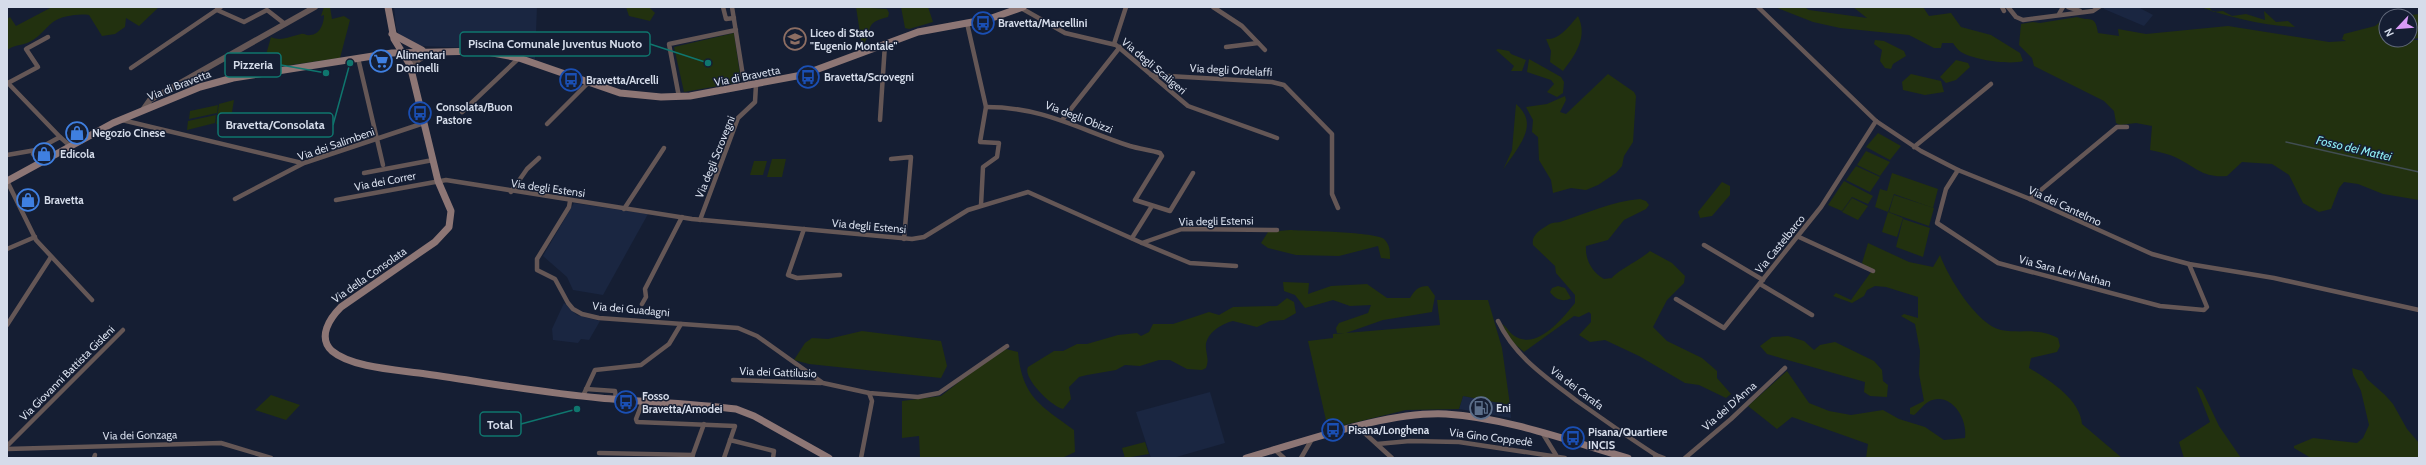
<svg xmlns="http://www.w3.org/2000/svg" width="2426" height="465" viewBox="0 0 2426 465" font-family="Cabin,sans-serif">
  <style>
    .built { fill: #1a2641 }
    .green { fill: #22310f }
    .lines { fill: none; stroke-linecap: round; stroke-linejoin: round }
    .stream { stroke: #414d52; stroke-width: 1.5 }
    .minor { stroke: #655756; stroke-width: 4.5 }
    .tertiary { stroke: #655756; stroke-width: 6 }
    .secondary { stroke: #8d7675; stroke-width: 7 }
    .labels { text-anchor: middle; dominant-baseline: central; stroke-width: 3; stroke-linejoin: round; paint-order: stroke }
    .poi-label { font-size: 11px; font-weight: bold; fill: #d5dcea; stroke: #151e33; text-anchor: start }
    .street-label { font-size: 11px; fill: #d5dcea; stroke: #151e33 }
    .water-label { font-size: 12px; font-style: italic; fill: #8eedf3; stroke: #151e33 }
    .leader { fill: none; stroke: #0f766e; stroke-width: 1.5 }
    .callout-dot { fill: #0f766e; stroke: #151e33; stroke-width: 1.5 }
    .callout { fill: #151e33; stroke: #0f766e; stroke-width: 1.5 }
    .callout-label { font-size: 12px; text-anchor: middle; font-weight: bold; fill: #d5dcea }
  </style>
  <rect width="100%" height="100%" fill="#151e33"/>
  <!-- built -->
  <g class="built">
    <polygon points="394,7 537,7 535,59 499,49 419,46 405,39 398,33 396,27"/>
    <polygon points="2104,7 2138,7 2153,15 2144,26 2104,9"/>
    <polygon points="574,203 648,214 603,295 573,290 567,277 543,256"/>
    <polygon points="564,303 577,315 600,321 589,340 581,339 578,343 553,340 552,329"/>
    <polygon points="1210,392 1225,443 1173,458 1151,458 1136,412"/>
    <polygon points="1463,396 1510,405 1511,418 1459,409"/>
  </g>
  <!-- green -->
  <g class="green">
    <path d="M52,7h107l-20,19 -13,-8 -1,9 -10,7 -13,2 -13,-21c-9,-2 -29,1 -36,7 -9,7 -15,17 -26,21 -9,3 -13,2 -20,7v-31l3,-2 6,9z"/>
    <path d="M324,7h6l2,12 12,-3 6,4 -10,38 -78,11 9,-32c11,5 19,-1 30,-3 4,-1 5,2 9,1 10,0 14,-12 14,-20l-3,1z"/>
    <polygon points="626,7 649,7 655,13 650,21 629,16"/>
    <path d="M856,7l31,2 2,4 -1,4c-27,6 -13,15 -26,29z"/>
    <polygon points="901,7 928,7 933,22 909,29 905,28"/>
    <path d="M1775,7h29l5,3 58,8 -14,-11h70l6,9 22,-3 10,14 30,8 29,18 3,8c-13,4 -49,-1 -62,-9 -3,-2 -6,-6 -8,-9h-11l-1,5h-7l-25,-13 -69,-7 -27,-6z"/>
    <path d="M2201,7h8l4,5 10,-1 9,5 14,-2 19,6 -1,-9 12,11 12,-1 7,6c-29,-1 -67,-10 -94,-20z"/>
    <polygon points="2419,14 2419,38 2410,39 2410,16 2404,16"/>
    <path d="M1578,16c10,21 -2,38 -15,55l-13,-9 1,-11 -5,-12c14,1 24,-14 32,-23z"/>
    <path d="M2077,17c14,5 18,-3 21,16l21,3 -1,-7 28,5 82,-8 101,16 17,-1 -4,-2 2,-5 31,-8 11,-9v23h33v160l-36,-6 -25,-10 -14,-2 -5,6 -8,21 -12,3 -16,-9 -14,-28 -17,-11 -30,-2 -15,14c-24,2 -30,-8 -50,-18 -8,-4 -18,-6 -27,-8l2,-24 -16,-3 -16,2 -4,-2 -2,-12 -10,-10 -70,-35 -2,-8 -13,-13 2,-21 12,-2 7,1z"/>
    <polygon points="734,33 741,82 684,92 674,47"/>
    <polygon points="1875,40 1884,41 1904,51 1906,56 1893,64 1891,69 1885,68 1880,61 1882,50 1874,44"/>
    <polygon points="1498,49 1509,51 1511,54 1526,60 1522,71 1511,71 1514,66 1496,50"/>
    <polygon points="1529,59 1561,77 1564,82 1563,93 1557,97 1547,92 1554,84 1551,80 1527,72"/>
    <polygon points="1956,60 1968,63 1970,67 1956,80 1946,83 1940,77"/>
    <polygon points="1608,74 1634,92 1636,96 1633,142 1624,156 1622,166 1616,173 1598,185 1586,190 1571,188 1553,193 1551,180 1539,160 1538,137 1532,132 1533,120 1526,107 1547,104 1565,96 1566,100 1560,112 1566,114"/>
    <polygon points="1911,74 1941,81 1944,92 1925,95 1903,90 1902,82"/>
    <polygon points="234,100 231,118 225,122 216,124 219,104"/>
    <path d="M1516,104c25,21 1,44 -13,66l9,-20z"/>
    <polygon points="218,105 217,113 189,119 190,111"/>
    <polygon points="216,115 215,123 187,130 188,121"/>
    <polygon points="1878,133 1901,146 1890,160 1866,147"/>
    <polygon points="1866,151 1890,162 1880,176 1857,165"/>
    <polygon points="772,159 786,159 782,177 767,177"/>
    <polygon points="754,161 767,161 763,175 750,175"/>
    <polygon points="1856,166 1880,177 1870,192 1846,180"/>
    <polygon points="1892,173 1938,189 1933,208 1894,194 1888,212 1903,218 1897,237 1882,232 1888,212 1875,207 1880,189 1887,191"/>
    <polygon points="1844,181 1873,196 1868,204 1852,197 1842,211 1828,205"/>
    <polygon points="1722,182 1730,186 1730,195 1712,216 1700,218 1698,212"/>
    <polygon points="1894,195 1934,208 1929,226 1889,212"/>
    <polygon points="1852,198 1868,206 1858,220 1842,212"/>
    <path d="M1640,199l6,2 3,4 -3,4 -22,11 -16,20 -22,6c-1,14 6,26 18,33l8,-1c5,-7 28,-18 38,-27l22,12 13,13 -1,7 -17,17 -14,27 14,14 35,17 15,13v7l14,16 -5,4 -27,-13 -14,-2 -46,-27 -34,-16 -15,2 -11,-7 12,-13v-8l-2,-2 -10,5 -5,-1 -50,36 -14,-12 -8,-16c5,3 7,8 11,11 23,17 49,-16 62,-32v-8l-19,-22 -1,-7 -22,-21c-2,-10 7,-15 15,-20 4,-3 8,-2 12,-3 25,-8 53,-21 80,-23z"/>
    <polygon points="1903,219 1930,228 1923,257 1896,247"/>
    <path d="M1290,230c16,1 86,2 94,9 6,6 6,12 6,20l-9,-1 -3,-12 -39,10 -43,-1 -28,-7 -7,-5 7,-11z"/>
    <path d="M1868,243l41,19 24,5 7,-12c8,22 37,70 61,75 23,4 36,-3 57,8l2,8 -3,6 -26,6 -2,10c20,12 51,31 53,56l40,34h-256l2,-14 -76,-27 -15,12 -29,-23 39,-35 22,32 20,8 22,4 32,-5 16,9 26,8 19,13 21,-2c3,-20 -15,-48 -37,-36 -5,3 -9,9 -14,13l-4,-1v-6l14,-7 -5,-27 1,-23 -5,-27 -14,-8 3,-2 14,4v-21l-32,-10 -11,-1 -8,4 -3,6 -12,7 -19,-7 3,-3 15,7 20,-28 -9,-9z"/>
    <path d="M1283,282l26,1 -1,11 23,-8 36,-2 20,14h23c5,-8 8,-12 18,-12l7,10 -3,16 -49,8 -37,13 94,-8 -3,-25h51l14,48 8,57 -47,-9 -4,13 -53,1 -78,19 -20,-88 25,-3v-4l11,-1h-7l-1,-5 3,-5 29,-10 3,-8 -21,1 -17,-6 -28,8 -10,-13 -11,-4z"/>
    <path d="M1558,286l7,2 6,10c-8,5 -16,1 -21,-6l2,-4z"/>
    <path d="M1287,298l7,4 2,11 -12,7 -14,1 -13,6 -24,-6c-12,3 -29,13 -27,28 1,8 3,11 0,19l-4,2 -15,-1 -17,-9h-11l-19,6 -15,-1 -9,5 -29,5 -8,2 -10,10 2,12 -8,10c-11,-2 -41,-31 -35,-42l26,-16h9l14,-7h10l31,-9 19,-2 4,3 8,-4 4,-8h20l36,-12 10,3 14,-8 44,-1z"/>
    <polygon points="862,331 941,341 947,366 941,378 809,364 794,360 805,343 812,338 828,339"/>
    <polygon points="1788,336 1804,341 1814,350 1820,345 1835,342 1874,361 1882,370 1883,381 1888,385 1887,397 1870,396 1864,392 1865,382 1767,354 1760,346 1772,337"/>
    <path d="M1006,349l12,3c4,45 23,54 56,78l1,22 -13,6h-142l-1,-22 -17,2v-37l39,-5 32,-25z"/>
    <polygon points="2352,368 2362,371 2367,379 2385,395 2393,404 2407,429 2419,443 2419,458 2311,458 2294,448 2294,446 2313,438 2357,443 2363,438 2369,425 2361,391 2353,375"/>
    <polygon points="2196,386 2202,390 2219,426 2241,458 2184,458 2179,442 2210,422"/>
    <polygon points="271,395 300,405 286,420 255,410"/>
    <polygon points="1145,442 1149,454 1125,458 1122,448"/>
  </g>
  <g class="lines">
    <!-- stream -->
    <polyline class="stream" points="2286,142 2419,172"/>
    <!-- minor -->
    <g class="minor">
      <polyline points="723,7 726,19 734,18"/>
      <polyline points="732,7 743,76 749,80 750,86"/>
      <polyline points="1213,7 1242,26 1265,50"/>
      <polyline points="1758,7 1876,121 1921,151 1958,170 2030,199 2152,254 2189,264 2274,278 2419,310"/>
      <polyline points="2002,7 2004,11"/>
      <polyline points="2008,7 2016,17 2023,20 2093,11 2099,7"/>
      <polyline points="2068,7 2080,11"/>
      <polyline points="1021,8 1065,33 1116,45 1188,106 1277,138"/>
      <polyline points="217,10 244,22 267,10 285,24"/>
      <polyline points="2059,14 2063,7"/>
      <polyline points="967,23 986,107 980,142 999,143 997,157 983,167 981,205"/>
      <polyline points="1114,44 1126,7"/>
      <polyline points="1226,47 1258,43"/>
      <polyline points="358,58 383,165"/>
      <polyline points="131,68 221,7"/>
      <polyline points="1151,75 1272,82 1284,85 1332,134 1332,194 1338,208"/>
      <polyline points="7,82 60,137"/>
      <polyline points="8,83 38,67 26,49 48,37"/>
      <polyline points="679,97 669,44 736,30"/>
      <path d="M986,107c58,0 92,22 144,39 10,3 20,4 30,7l2,3 -27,44 35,11 23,-38"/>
      <polyline points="462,112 519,58"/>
      <polyline points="1063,119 1120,47"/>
      <polyline points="122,120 302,163"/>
      <polyline points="880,120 885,44"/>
      <polyline points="547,124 588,83"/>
      <polyline points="1914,147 1991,84"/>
      <polyline points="7,155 36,150"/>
      <polyline points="891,159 911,157 904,239"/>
      <polyline points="41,161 33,154 36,150 60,137 69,145"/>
      <polyline points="1958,170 1946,189 1937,223 1998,263 2160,306 2204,310 2207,307 2189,264"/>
      <polyline points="364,173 433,160"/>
      <polyline points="7,181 36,240 92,300"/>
      <polyline points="511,192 527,169 539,158"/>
      <polyline points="235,199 304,163 424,123"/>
      <polyline points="2030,199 2117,127 2127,127"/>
      <polyline points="336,200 446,180 692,219 912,239 924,237 968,210 1028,192 1142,243 1182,229 1277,230"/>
      <polyline points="570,201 569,207 537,259 537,270 555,279 568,303 573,309 582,314 599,318 738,328 757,336 823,383 869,393 918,397 939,393 1007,346"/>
      <polyline points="624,209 664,148"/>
      <polyline points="700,220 738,118 755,102 756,85"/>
      <polyline points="804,229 788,275 797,278 840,275"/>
      <polyline points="1799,237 1873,271"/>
      <polyline points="1132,238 1152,206"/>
      <polyline points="1142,243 1190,263 1236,266"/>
      <polyline points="1704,245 1763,280"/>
      <polyline points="7,249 35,237"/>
      <polyline points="1760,284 1812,315"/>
      <polyline points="1676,299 1724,328 1821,207 1876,121"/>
      <polyline points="642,304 646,297 645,289 682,217"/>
      <path d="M1498,321c17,36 48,56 79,80 26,18 52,37 79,54l-1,3"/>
      <polyline points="7,325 51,257"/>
      <polyline points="733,380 821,383"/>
      <polyline points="586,389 615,391 616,399"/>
      <polyline points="583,396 595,370 641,365 669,344 681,324"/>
      <polyline points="643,401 636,419 637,422 735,426 724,458"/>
      <polyline points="1358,427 1392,458"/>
      <polyline points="1543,434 1556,455"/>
      <polyline points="730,440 774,451 773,458"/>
      <polyline points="1377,444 1410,441 1459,442 1565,458"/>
      <polyline points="7,446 123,330"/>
      <polyline points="7,449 221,443 271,458"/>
      <polyline points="1274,449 1284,458"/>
      <polyline points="599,453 693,455"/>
      <polyline points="1656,455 1664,458"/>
      <polyline points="692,457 704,424"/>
      <polyline points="94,458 95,455"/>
      <polyline points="861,458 872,401 869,393"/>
      <polyline points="1301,458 1312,439"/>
      <polyline points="1685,458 1731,419 1785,368"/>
    </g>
    <!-- tertiary -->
    <g class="tertiary">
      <polyline points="410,65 429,53"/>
      <polyline points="143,110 150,100 315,7"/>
    </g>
    <!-- secondary -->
    <g class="secondary">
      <path d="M388,7l6,32 16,26 28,116 13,30 -2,16 -14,15 -94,65c-11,11 -24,30 -9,44 20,17 68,19 94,23 58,8 116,19 174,24 45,4 91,5 136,11l18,7 75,42"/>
      <polyline points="392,34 422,50"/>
      <polyline points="7,181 113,123 200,87 233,78 392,53 482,51 519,58 620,93 661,97 690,96 802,75 918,32 989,19 1023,7"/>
      <path d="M1246,458c58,-16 141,-47 200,-44 62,4 123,27 182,44"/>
    </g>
  </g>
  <!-- icons -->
  <defs>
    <g id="bus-ring" transform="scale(1.15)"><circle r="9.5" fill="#151e33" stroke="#1a4fb4" stroke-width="1.5"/><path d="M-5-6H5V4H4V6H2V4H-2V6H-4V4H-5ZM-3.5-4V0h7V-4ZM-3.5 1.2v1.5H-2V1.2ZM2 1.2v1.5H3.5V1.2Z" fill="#1a4fb4"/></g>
    <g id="school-ring" transform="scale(1.15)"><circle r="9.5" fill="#151e33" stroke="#8d6e63" stroke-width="1.5"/><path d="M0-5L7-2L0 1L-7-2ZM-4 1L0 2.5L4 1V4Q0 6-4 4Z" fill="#8d6e63"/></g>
    <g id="supermarket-ring" transform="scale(1.15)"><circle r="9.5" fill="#151e33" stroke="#3f7fe0" stroke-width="1.5"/><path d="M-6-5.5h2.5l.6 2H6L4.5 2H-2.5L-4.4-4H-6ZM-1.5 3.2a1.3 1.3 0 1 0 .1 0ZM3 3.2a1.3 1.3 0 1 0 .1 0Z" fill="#3f7fe0"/></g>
    <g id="shop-ring" transform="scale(1.15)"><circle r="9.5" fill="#151e33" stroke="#3f7fe0" stroke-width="1.5"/><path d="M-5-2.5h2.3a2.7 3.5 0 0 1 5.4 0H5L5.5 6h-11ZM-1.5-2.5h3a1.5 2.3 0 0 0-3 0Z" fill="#3f7fe0"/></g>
    <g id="fuel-ring" transform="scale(1.15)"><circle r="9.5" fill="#151e33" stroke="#5c6f8a" stroke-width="1.5"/><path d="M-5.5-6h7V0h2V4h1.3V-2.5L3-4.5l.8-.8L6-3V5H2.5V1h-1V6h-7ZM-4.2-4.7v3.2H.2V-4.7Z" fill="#5c6f8a"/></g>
  </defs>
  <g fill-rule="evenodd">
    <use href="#bus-ring" x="983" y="23"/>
    <use href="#school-ring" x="795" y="39"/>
    <use href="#supermarket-ring" x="381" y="61"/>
    <use href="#bus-ring" x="808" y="77"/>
    <use href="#bus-ring" x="571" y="80"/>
    <use href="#bus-ring" x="420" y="113"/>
    <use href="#shop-ring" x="77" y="133"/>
    <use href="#shop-ring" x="44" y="154"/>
    <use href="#shop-ring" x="28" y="200"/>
    <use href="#bus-ring" x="626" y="402"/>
    <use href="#fuel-ring" x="1481" y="408"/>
    <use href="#bus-ring" x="1333" y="430"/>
    <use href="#bus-ring" x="1573" y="438"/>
  </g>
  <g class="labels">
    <!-- poi labels -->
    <g class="poi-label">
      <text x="998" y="23">Bravetta/Marcellini</text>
      <text x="810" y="33">Liceo di Stato<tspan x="810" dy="13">"Eugenio Montale"</tspan></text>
      <text x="396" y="55">Alimentari<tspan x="396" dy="13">Doninelli</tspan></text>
      <text x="824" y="77">Bravetta/Scrovegni</text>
      <text x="586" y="80">Bravetta/Arcelli</text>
      <text x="436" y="107">Consolata/Buon<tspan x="436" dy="13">Pastore</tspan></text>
      <text x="92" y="133">Negozio Cinese</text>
      <text x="60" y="154">Edicola</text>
      <text x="44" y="200">Bravetta</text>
      <text x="642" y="396">Fosso<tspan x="642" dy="13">Bravetta/Amodei</tspan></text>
      <text x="1496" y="408">Eni</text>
      <text x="1348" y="430">Pisana/Longhena</text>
      <text x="1588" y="432">Pisana/Quartiere<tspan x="1588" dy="13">INCIS</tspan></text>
    </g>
    <!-- street labels -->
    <g class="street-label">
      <text transform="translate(1154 66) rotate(40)">Via degli Scaligeri</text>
      <text transform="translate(1231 70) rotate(3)">Via degli Ordelaffi</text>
      <text transform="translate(747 76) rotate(-11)">Via di Bravetta</text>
      <text transform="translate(179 85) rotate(-21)">Via di Bravetta</text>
      <text transform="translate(1079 117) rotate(21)">Via degli Obizzi</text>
      <text transform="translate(336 144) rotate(-19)">Via dei Salimbeni</text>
      <text transform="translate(715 157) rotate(-68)">Via degli Scrovegni</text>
      <text transform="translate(385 181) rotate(-11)">Via dei Correr</text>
      <text transform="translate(548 188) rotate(8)">Via degli Estensi</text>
      <text transform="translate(2065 206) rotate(25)">Via dei Cantelmo</text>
      <text transform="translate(1216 221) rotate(-1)">Via degli Estensi</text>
      <text transform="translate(869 226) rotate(5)">Via degli Estensi</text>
      <text transform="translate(1780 244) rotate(-51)">Via Castelbarco</text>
      <text transform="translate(2065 271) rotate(15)">Via Sara Levi Nathan</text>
      <text transform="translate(369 275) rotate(-35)">Via della Consolata</text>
      <text transform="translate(631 309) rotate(5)">Via dei Guadagni</text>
      <text transform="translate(778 372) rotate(2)">Via dei Gattilusio</text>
      <text transform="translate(67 373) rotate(-45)">Via Giovanni Battista Gisleni</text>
      <text transform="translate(1577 388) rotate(37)">Via dei Carafa</text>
      <text transform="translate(1729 406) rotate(-41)">Via dei D’Anna</text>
      <text transform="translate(140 435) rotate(-1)">Via dei Gonzaga</text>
      <text transform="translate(1491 437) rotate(7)">Via Gino Coppedè</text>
    </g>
    <!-- water labels -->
    <g class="water-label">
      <text transform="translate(2354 148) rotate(13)">Fosso dei Mattei</text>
    </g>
  </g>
  <!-- callouts -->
  <path class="leader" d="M708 63L650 44M326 73L281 65M350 63L333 125M577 409L521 424"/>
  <g class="callout-dot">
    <circle cx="708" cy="63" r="4"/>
    <circle cx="326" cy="73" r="4"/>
    <circle cx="350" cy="63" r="4"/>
    <circle cx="577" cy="409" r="4"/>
  </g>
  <g class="callout">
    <rect x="460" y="32" width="190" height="24" rx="4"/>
    <rect x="225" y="53" width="56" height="24" rx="4"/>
    <rect x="218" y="113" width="115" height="24" rx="4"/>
    <rect x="480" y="412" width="41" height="24" rx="4"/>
  </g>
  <g class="callout-label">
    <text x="555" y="48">Piscina Comunale Juventus Nuoto</text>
    <text x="253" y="69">Pizzeria</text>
    <text x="275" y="129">Bravetta/Consolata</text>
    <text x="500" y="429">Total</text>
  </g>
  <!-- border -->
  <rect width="2426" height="465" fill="none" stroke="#d5dcea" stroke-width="16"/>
  <!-- north arrow -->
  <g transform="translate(2398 28) rotate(244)"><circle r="19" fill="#151e33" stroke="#626a7c"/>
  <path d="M0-3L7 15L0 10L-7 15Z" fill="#d99af7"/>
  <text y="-6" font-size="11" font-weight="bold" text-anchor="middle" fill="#d5dcea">N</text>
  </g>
</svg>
